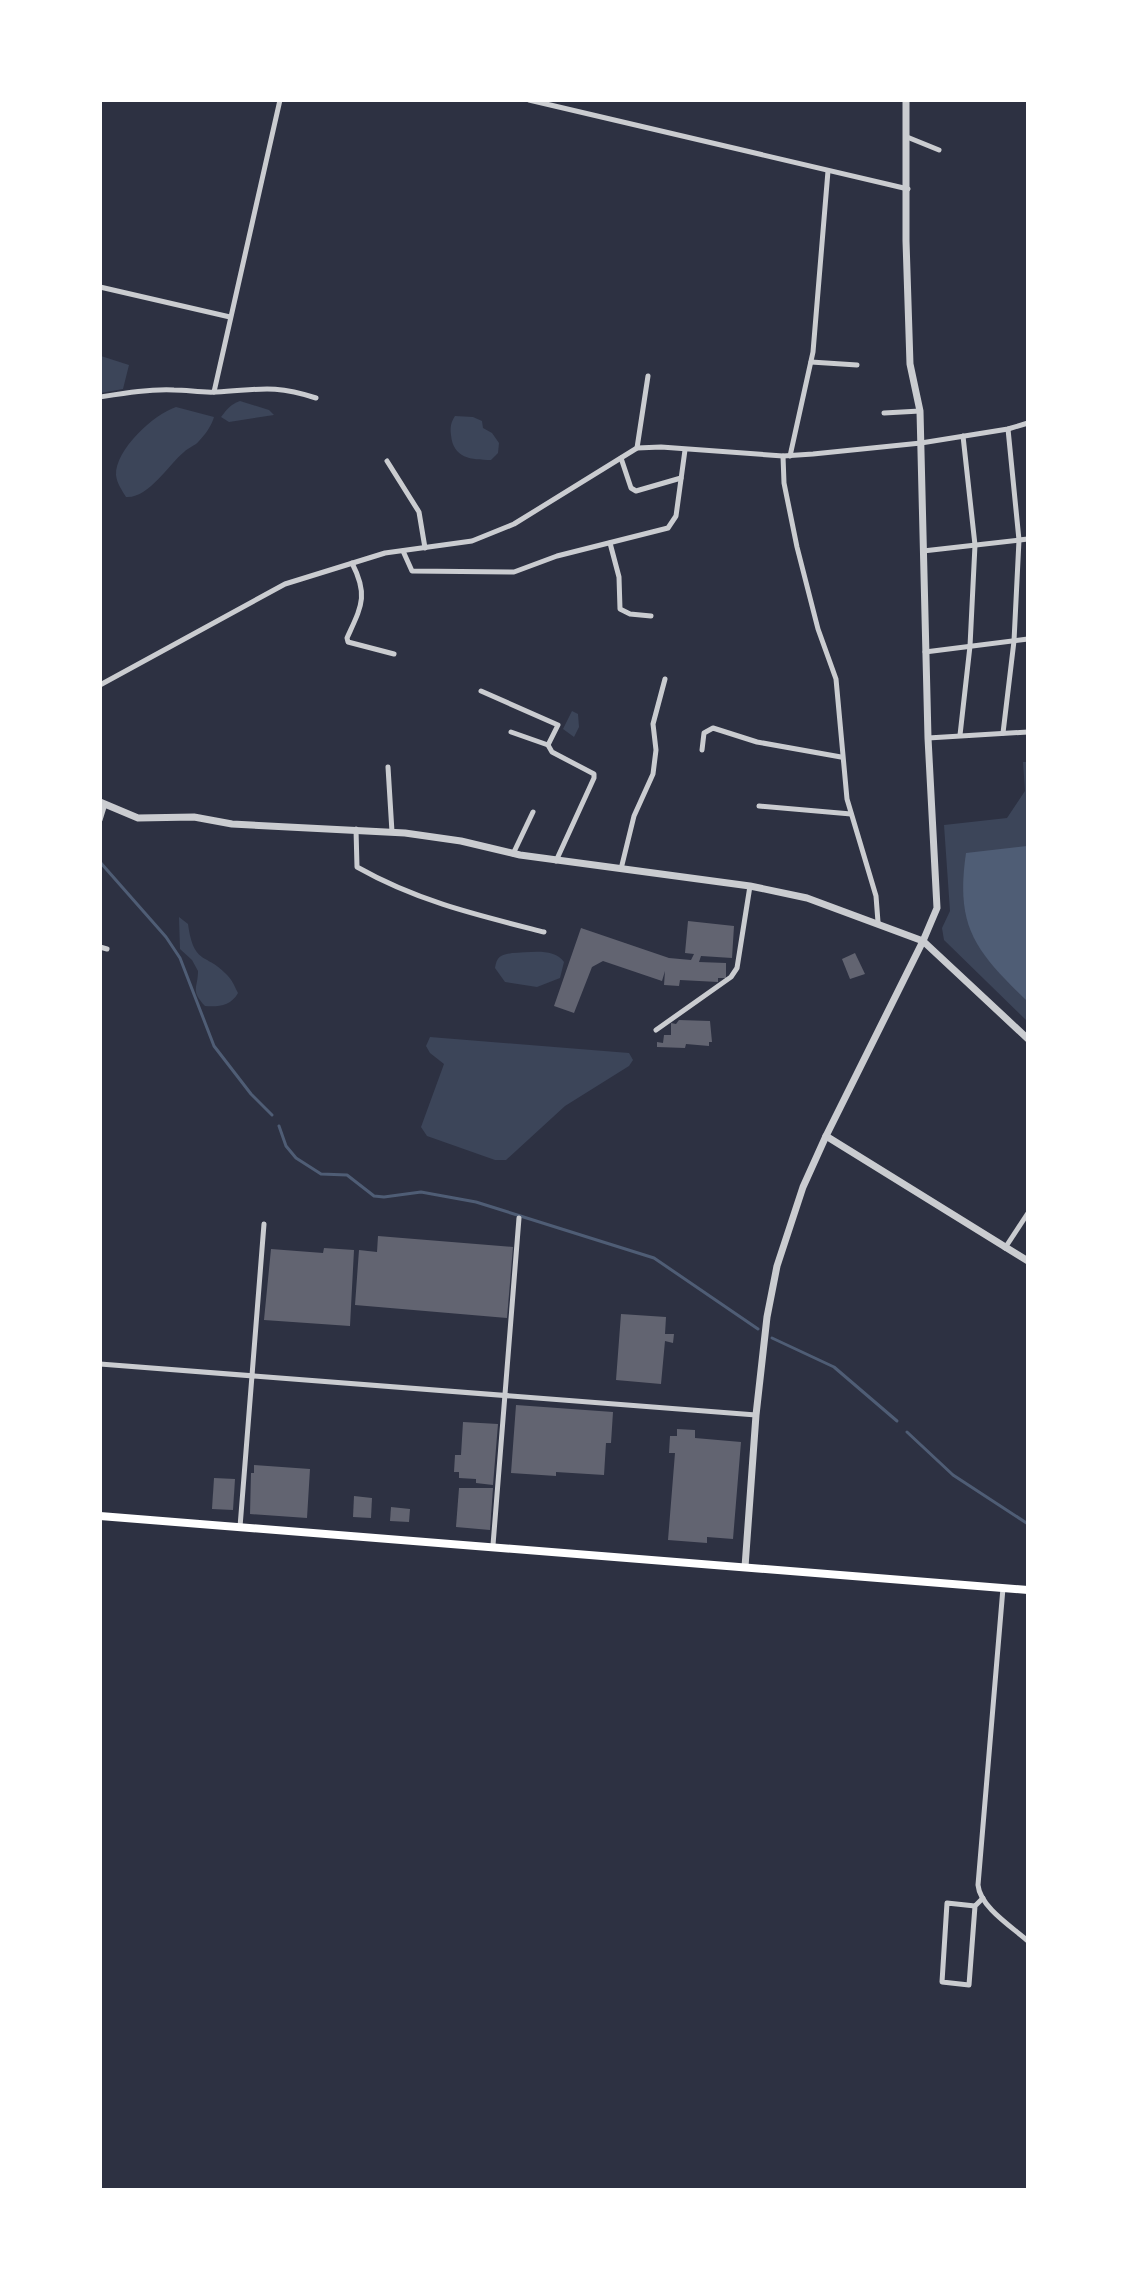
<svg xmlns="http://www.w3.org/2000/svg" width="1128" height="2290" viewBox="0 0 1128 2290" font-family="Roboto,sans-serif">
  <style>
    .green { fill: #3c4559 }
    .water { fill: #4f5d75 }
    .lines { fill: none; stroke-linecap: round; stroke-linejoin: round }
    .stream { stroke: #4f5d75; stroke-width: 3 }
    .building { fill: #626471 }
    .minor { stroke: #caccd0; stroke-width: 5 }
    .tertiary { stroke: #caccd0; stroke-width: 7 }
    .primary { stroke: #fff; stroke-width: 8 }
  </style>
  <rect width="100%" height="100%" fill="#2d3142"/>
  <!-- green -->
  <g class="green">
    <polygon points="101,356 129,365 123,389 101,393"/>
    <path d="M240,401l29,9 5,5 -45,7 -8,-5c6,-8 10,-13 19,-16z"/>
    <path d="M176,407l38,10c-2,8 -9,18 -15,24 -4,5 -10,6 -15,11 -15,12 -36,47 -58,45 -4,-7 -9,-13 -10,-22 -1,-25 38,-61 60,-68z"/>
    <path d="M455,416l18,1 9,4 1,7 9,5 7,10 -1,10 -7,7c-20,0 -38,-2 -40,-25 -1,-8 0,-13 4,-19z"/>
    <polygon points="572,711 578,714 579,727 574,737 563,729"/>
    <polygon points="1023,762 1027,762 1027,1021 944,940 942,928 950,911 944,825 1007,818 1025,791"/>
    <path d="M179,917l9,7c6,43 19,28 40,52 4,4 7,11 10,17 -7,13 -20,14 -33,13 -15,-16 -7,-18 -7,-35l-6,-11 -12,-11z"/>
    <path d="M512,953c17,0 41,-6 52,9l-4,16 -23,9 -32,-5 -10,-14c2,-12 6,-13 17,-15z"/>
    <polygon points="430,1037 629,1053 633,1060 629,1066 565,1106 506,1160 495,1160 427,1136 421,1127 444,1064 430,1053 426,1046"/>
  </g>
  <!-- water -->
  <path class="water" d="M1027,846h1l-1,155c-51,-50 -72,-73 -61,-148z"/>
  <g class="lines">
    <!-- stream -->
    <g class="stream">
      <polyline points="100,862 166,937 180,958 214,1046 251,1094 272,1115"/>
      <polyline points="279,1126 286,1146 296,1158 321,1174 347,1175 374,1196 384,1197 421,1192 476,1202 654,1258 758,1329"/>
      <polyline points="772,1338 834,1367 897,1421"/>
      <polyline points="907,1432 953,1475 1028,1524"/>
    </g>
  </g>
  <!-- building -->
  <g class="building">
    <polygon points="688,921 734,926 732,958 701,956 699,962 726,963 726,978 718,978 718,982 680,980 679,986 664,985 665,971 662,981 603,961 592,967 574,1013 554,1006 581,928 669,958 691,960 694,954 685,953"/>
    <polygon points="855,953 865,974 850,979 842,959"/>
    <polygon points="679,1020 710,1021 712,1042 709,1042 709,1046 686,1044 685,1048 657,1047 657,1042 663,1043 664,1035 671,1035 671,1023 676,1024"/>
    <polygon points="378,1236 513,1247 507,1318 355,1305 359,1250 377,1252"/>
    <polygon points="324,1248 354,1250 350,1326 264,1320 271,1249 323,1253"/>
    <polygon points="621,1314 666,1317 665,1334 674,1334 673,1343 665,1341 661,1384 616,1380"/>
    <polygon points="516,1405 613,1412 611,1443 606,1443 604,1475 556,1472 556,1476 511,1473"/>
    <polygon points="463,1422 498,1424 493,1485 476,1483 476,1479 459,1478 459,1472 454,1472 455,1455 461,1455"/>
    <polygon points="677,1429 695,1430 695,1438 741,1442 733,1539 707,1537 707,1543 668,1540 675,1453 669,1453 670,1436 677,1436"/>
    <polygon points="254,1465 310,1469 307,1518 250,1514 251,1473 254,1473"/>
    <polygon points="214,1478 235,1479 233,1510 212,1509"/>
    <polygon points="459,1488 493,1488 490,1530 456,1527"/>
    <polygon points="354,1496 372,1498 371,1518 353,1517"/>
    <polygon points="391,1507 410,1509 409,1522 390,1521"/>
  </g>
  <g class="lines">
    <!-- minor -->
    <g class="minor">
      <polyline points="529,100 908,189"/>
      <polyline points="907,137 939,150"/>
      <polyline points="100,287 230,317"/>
      <polyline points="811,362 857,365"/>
      <polyline points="214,392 280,100"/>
      <path d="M100,397c25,-4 49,-8 74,-7 14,0 28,3 42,2 43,-2 56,-8 100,6"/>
      <polyline points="884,413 920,411"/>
      <polyline points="637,448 648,376"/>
      <polyline points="783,456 784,483 797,547 818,629 836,679 847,799 876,896 878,922"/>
      <polyline points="790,456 813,352 828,171"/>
      <polyline points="621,458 631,488 636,491 681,478"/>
      <polyline points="387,461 419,512 425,548"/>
      <polyline points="610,543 619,577 620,609 630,614 651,616"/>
      <polyline points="403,551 412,571 514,572 557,556 668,528 676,516 685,450"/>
      <polyline points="923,551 1028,539"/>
      <path d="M352,563c17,33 9,44 -5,75l1,4 46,12"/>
      <polyline points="925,652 1028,639"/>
      <polyline points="100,685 285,584 385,553 472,541 514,524 637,448 661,447 783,456 813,454 921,443 1008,429 1028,423"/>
      <polyline points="481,691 558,725 548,745 511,732"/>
      <polyline points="1003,733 1014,641 1019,540 1008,429"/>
      <polyline points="960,735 970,646 975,545 963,436"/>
      <polyline points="928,738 1028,732"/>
      <polyline points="548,745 552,752 594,774 594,778 556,861"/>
      <polyline points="702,750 704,733 713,728 757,742 841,757"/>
      <polyline points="388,767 392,832"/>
      <polyline points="759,806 851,814"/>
      <polyline points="100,820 105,804"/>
      <path d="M356,829l1,38c60,34 120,48 187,65"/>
      <polyline points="513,854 533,812"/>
      <polyline points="621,869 634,816 653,774 656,750 653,724 665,679"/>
      <polyline points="100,947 107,949"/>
      <polyline points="656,1030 731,977 737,968 750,886"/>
      <polyline points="1005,1248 1028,1213"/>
      <polyline points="100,1364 756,1415"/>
      <polyline points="240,1527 264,1224"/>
      <polyline points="493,1545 519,1218"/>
      <path d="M1003,1588l-25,297c2,22 34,42 50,56"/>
      <polyline points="975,1906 947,1903 942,1982 969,1985 975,1906 983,1898"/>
    </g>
    <!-- tertiary -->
    <g class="tertiary">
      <polyline points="100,802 138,818 194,817 232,824 405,833 461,841 520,855 750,886 807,898 923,941 1028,1039"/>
      <polyline points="826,1136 1028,1261"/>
      <polyline points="745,1567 756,1415 767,1317 777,1266 803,1187 826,1136 923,941 937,908 928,738 920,411 910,364 906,241 906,100"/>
    </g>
    <!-- primary -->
    <polyline class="primary" points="100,1516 1028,1590"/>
  </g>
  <!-- border -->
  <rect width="1128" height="2290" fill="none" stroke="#ffffff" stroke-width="204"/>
</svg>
